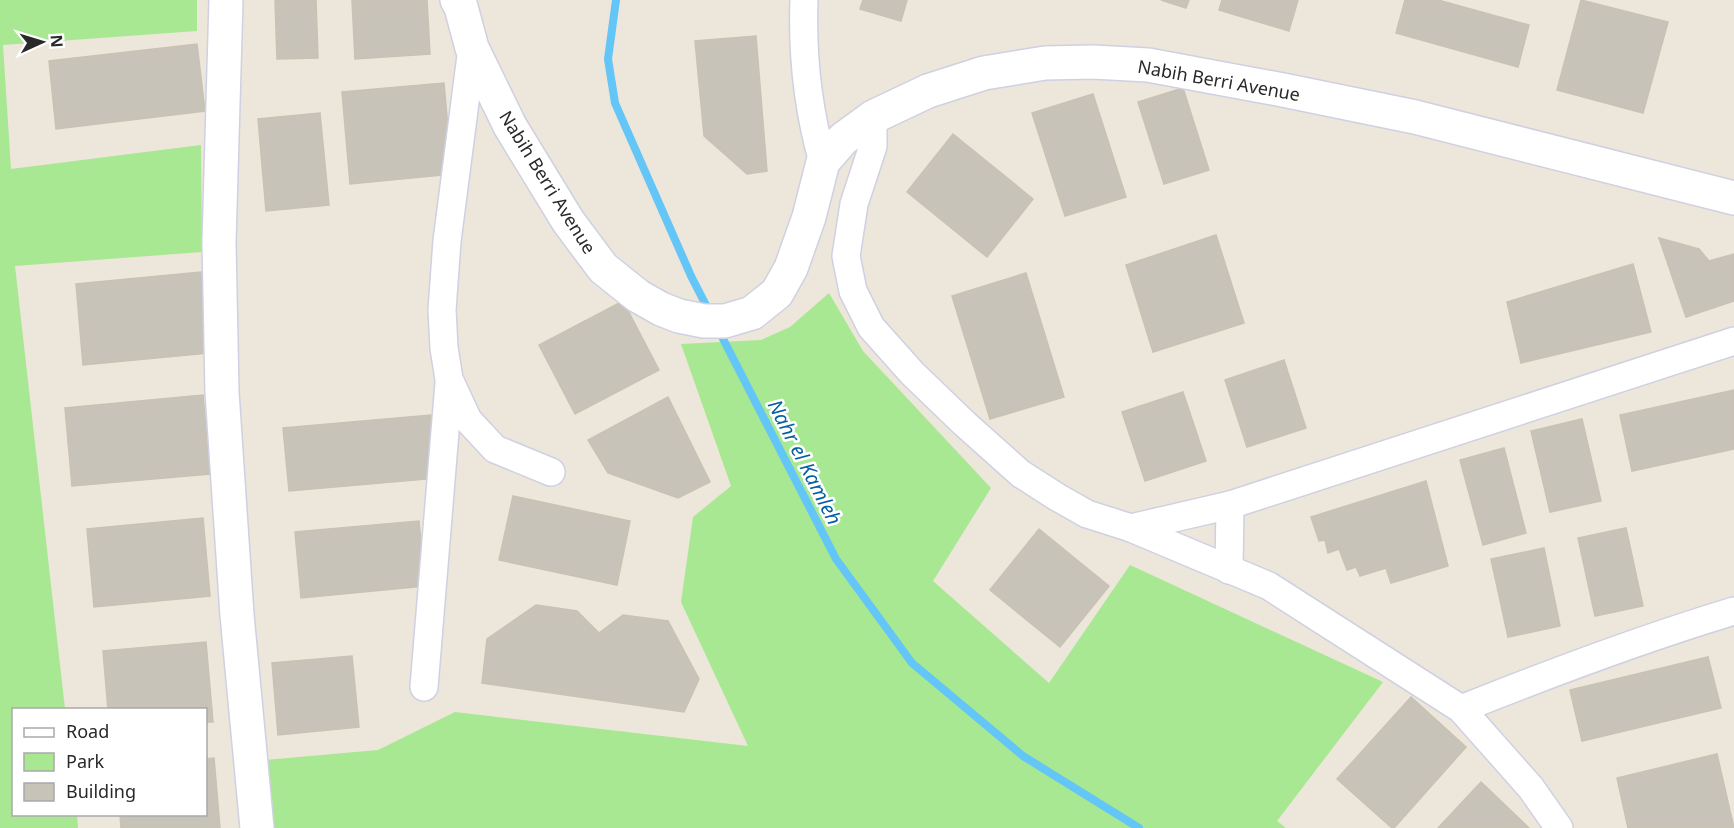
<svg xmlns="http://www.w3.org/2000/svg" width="1734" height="828" viewBox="0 0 1734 828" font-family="'Noto Sans',sans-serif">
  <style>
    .green { fill: #a8e892 }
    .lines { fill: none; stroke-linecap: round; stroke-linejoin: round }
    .stream { stroke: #64c5f7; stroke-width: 8 }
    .building { fill: #c8c3b9; stroke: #c8c2b3; stroke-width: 1.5 }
    .street-casing { stroke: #cfd1e3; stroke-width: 30 }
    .secondary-casing { stroke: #cfd1e3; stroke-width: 36 }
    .street { stroke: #fff; stroke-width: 27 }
    .secondary { stroke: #fff; stroke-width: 33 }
    .labels { text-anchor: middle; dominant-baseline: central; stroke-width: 5; stroke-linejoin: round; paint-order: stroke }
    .street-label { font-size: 18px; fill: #292929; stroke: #fff }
    .water-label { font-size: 20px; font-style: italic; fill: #0460a3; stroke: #fff }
  </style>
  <rect width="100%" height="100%" fill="#ede6da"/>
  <!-- green -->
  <g class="green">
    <polygon points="0,0 197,0 197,31 3,45 11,169 201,145 202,252 15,266 65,709 14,710 14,814 77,815 78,828 0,828"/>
    <polygon points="829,293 863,351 991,488 933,581 1049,683 1130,565 1383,682 1277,821 1286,828 269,828 265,760 378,750 455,712 748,746 681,602 693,517 731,486 681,344 761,340 790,327"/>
  </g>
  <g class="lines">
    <!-- stream -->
    <g class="stream">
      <polyline points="616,0 608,59 615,103 691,276 711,315"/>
      <polyline points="718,329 836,559 912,663 1023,756 1139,828"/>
    </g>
  </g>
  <!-- building -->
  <g class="building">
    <polygon points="275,0 316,0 318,58 277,59"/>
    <polygon points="352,0 427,0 430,54 355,59"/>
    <polygon points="863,0 907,0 901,21 860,9"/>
    <polygon points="1161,0 1189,0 1186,8"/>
    <polygon points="1222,0 1298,0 1289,31 1219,10"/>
    <polygon points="1405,0 1438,0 1529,25 1518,67 1396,33"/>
    <polygon points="1581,0 1668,22 1643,113 1557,90"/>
    <polygon points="756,36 767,171 747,174 704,136 695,41"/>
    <polygon points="197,44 205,111 56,129 49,61"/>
    <polygon points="444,83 452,174 350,184 342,92"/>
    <polygon points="1183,88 1209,170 1164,184 1138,102"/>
    <polygon points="1093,94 1126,197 1065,216 1032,113"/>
    <polygon points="320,113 329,205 266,211 258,119"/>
    <polygon points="953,134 1033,199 987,257 907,192"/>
    <polygon points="1216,235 1244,323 1153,352 1126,265"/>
    <polygon points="1659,238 1699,249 1709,261 1734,254 1734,301 1686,317"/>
    <polygon points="1633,264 1651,332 1521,363 1507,302"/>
    <polygon points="201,272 208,353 83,365 76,284"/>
    <polygon points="1026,273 1064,397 990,419 952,296"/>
    <polygon points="623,301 659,370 575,414 539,345"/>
    <polygon points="1284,360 1306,428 1247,447 1225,380"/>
    <polygon points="1734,390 1734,449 1632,471 1620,415"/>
    <polygon points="1183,392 1206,461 1145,481 1122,412"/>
    <polygon points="203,395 210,474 72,486 65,408"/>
    <polygon points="668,397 710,482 678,498 608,473 588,440"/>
    <polygon points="431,415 437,478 289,491 283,428"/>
    <polygon points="1582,419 1601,501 1550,512 1531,431"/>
    <polygon points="1504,448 1526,533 1483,545 1460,460"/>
    <polygon points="1426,481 1448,566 1391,583 1386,568 1360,576 1356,567 1347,570 1339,549 1328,553 1325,540 1319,541 1311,517"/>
    <polygon points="513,496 630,521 617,585 499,560"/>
    <polygon points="203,518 210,596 94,607 87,529"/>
    <polygon points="419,521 425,586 301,598 295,532"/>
    <polygon points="1626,528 1643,606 1595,616 1578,538"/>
    <polygon points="1039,529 1109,586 1060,647 990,590"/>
    <polygon points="1544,548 1560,626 1508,637 1491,559"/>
    <polygon points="536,605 577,611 599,633 623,615 668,621 699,679 684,712 482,683 487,639"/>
    <polygon points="206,642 213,722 206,722 206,710 108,710 103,651"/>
    <polygon points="352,656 359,727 278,735 272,663"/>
    <polygon points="1708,657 1721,708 1582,741 1570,690"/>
    <polygon points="1411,697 1466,747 1394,828 1392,828 1337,779"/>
    <polygon points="1717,754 1734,828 1628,828 1617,778"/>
    <polygon points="214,758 220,828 121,828 120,814 206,814 206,759"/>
    <polygon points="1481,782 1529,828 1438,828"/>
  </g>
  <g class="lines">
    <!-- street casing -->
    <g class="street-casing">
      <g id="street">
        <path d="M804,0c-2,55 4,110 19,162"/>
        <polyline points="472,48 447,241 442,310 444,348 449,379 468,420 495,449 551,472"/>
        <polyline points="873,117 873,146 854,204 846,256 853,291 871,327 912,373 965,424 1021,474 1057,497 1087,514 1131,528 1269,586 1461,709 1531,788 1559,828"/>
        <polyline points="1131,528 1230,505 1734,341"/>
        <polyline points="1229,570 1230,505"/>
        <polyline points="424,687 449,383"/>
        <path d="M1461,709c90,-36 180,-70 273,-98"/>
      </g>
    </g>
    <!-- secondary casing -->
    <g class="secondary-casing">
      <g id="secondary">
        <polyline points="226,0 219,242 222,392 237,615 257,828"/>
        <polyline points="457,0 461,7 472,48 510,126 568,221 603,268 638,296 661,309 679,316 704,321 725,321 752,313 777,293 791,268 809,217 823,162 843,139 873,117 928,91 984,73 1045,63 1093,62 1148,65 1283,90 1415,117 1734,198"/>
      </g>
    </g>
    <!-- street -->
    <use href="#street" class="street"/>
    <!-- secondary -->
    <use href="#secondary" class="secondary"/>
  </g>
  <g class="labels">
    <!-- street labels -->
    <g class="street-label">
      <text transform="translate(1219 80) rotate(10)">Nabih Berri Avenue</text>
      <text transform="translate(548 182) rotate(58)">Nabih Berri Avenue</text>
    </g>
    <!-- water labels -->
    <g class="water-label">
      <text transform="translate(805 462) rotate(63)">Nahr el Kamleh</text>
    </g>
  </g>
  <!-- legend -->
  <rect x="12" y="708" width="195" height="108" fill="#ffffff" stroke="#a9a9a9" stroke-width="1.5"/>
  <rect x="24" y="728" width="30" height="9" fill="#ffffff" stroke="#a9a9a9" stroke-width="1.5"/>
  <text x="66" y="738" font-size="18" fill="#292929">Road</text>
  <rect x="24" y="753" width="30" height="18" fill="#a8e892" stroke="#a9a9a9" stroke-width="1.5"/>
  <text x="66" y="768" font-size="18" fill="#292929">Park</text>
  <rect x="24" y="783" width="30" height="18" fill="#c8c3b9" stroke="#a9a9a9" stroke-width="1.5"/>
  <text x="66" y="798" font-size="18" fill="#292929">Building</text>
  <!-- north arrow -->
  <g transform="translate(42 42) rotate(86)" stroke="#ffffff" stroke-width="4.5" paint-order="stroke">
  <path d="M0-4.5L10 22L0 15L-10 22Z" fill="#292929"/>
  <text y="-9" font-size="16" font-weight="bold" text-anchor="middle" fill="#292929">N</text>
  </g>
</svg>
